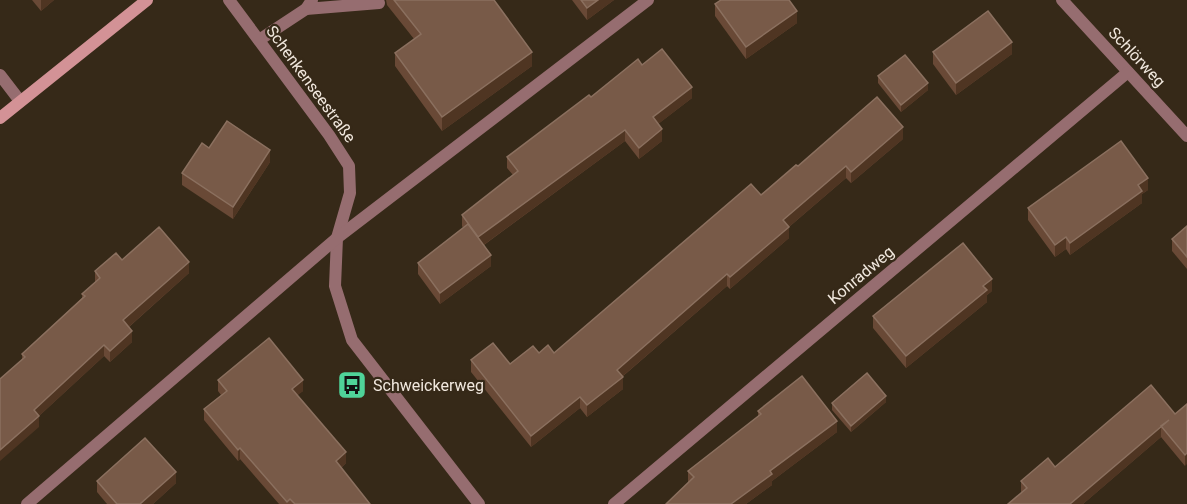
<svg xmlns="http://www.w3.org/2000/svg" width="1187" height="504" viewBox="0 0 1187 504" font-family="Roboto,sans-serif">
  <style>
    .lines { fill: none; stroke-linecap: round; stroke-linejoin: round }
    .lane { stroke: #966d70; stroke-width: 12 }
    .street { stroke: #966d70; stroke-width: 12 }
    .secondary { stroke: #d39296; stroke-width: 12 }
    .wall { fill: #694936 }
    .shaded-wall { fill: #4f3522 }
    .building { fill: #785a48; stroke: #8b705f; stroke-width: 1.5 }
    .labels { text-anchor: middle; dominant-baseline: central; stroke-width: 4.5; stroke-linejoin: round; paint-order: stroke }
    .street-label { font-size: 16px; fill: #f1e8de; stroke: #362918 }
    .poi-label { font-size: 16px; fill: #f1e8de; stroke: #362918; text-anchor: start }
  </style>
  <rect width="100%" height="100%" fill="#362918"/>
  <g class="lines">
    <!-- lane -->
    <g class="lane">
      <polyline points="306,9 379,3"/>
      <polyline points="259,40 306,9 312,0"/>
    </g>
    <!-- street -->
    <g class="street">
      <polyline points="229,0 329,135 349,166 350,193 337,238 335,286 352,340 479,504"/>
      <polyline points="1062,0 1187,136"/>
      <polyline points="0,75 20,101"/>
      <polyline points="27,504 337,238 648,0"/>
      <polyline points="614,504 1128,72"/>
    </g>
    <!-- secondary -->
    <polyline class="secondary" points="0,118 147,0"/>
  </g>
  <!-- wall -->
  <g class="wall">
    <polygon points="32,0 54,0 41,11"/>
    <polygon points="386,0 494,0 532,66 442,131 395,66 395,53 414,39 387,5"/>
    <polygon points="572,0 614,0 587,20"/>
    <polygon points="715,4 797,23 746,59 715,16"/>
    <polygon points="933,52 1012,54 956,95 933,64"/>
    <polygon points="642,65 692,98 658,124 662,141 639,159 625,141 484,245 491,266 440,304 418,274 418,263 463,228 462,226 462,215 513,175 507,168 507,157 591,97"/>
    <polygon points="878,76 928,90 901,112 878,83"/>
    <polygon points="903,139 851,183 846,178 789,227 789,238 730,289 727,286 622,377 623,389 587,417 580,408 531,447 471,372 471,360 510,364 539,353 554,353 798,166"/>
    <polygon points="209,148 270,162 233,219 182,185 182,173"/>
    <polygon points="1148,190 1142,194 1142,203 1070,255 1066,249 1055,257 1028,220 1028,208"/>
    <polygon points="1187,226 1187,269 1172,251 1172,239"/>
    <polygon points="122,260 189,273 129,327 132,342 110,362 104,356 39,416 39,427 22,360 22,354 82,298 82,294 95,283 95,271"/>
    <polygon points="992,291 987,295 987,302 906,368 873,328 873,316"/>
    <polygon points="218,380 303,391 297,395 346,463 341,468 370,504 279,504 240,459 238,461 204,420 204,409 221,395 218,391"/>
    <polygon points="886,402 851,432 832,410 832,403"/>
    <polygon points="1187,404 1185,466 1161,437 1083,504 1008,504 1021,493 1021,481 1055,467 1175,414"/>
    <polygon points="758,411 837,432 772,481 772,485 746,504 666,504 688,483 688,471 758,417"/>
    <polygon points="97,481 176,483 153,504 107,504 97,492"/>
  </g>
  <!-- shaded-wall -->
  <g class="shaded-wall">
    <polygon points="41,0 54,0 41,11"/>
    <polygon points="598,0 614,0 587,20 587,8"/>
    <polygon points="797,11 797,23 746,59 746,47"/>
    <polygon points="1012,42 1012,54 956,95 956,83"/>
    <polygon points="532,52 532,66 442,131 442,117"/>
    <polygon points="928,83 928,90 901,112 901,105"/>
    <polygon points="692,87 692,98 653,128 653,117"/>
    <polygon points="903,127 903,139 851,183 851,172"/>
    <polygon points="662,129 662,141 639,159 639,148"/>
    <polygon points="625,130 625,141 478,249 478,237"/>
    <polygon points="270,150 270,162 233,219 233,207"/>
    <polygon points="846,166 846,178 783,232 783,220"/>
    <polygon points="1148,178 1148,190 1142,194 1142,203 1070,255 1070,243 1138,185"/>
    <polygon points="789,227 789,238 730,289 730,277"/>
    <polygon points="1066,237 1066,249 1055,257 1055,245"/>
    <polygon points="491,255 491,266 440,304 440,293"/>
    <polygon points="189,262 189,273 123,332 123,320"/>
    <polygon points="727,274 727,286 617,381 617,370"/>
    <polygon points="992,279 992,291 987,295 987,302 906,368 906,356"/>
    <polygon points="132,331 132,342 110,362 110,351"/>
    <polygon points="104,345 104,356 39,416 39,427 0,461 0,450 34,410"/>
    <polygon points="623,377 623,389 587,417 587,405"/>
    <polygon points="303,380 303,391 292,400 292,389"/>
    <polygon points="886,396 886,402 851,432 851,426"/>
    <polygon points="580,397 580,408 531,447 531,436"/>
    <polygon points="1169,420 1161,426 1161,437 1083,504 1070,504"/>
    <polygon points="837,421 837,432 772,481 772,485 746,504 731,504 770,471"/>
    <polygon points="240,448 240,459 238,461 238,450"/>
    <polygon points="346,452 346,463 336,472 336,461"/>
    <polygon points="1187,453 1187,464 1185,466 1185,455"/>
    <polygon points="176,472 176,483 153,504 140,504"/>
  </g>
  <!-- building -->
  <g class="building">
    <polygon points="394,0 494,0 532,52 442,117 395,53 421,34"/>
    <polygon points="581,0 598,0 587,8"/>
    <polygon points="721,0 789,0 797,11 746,47 715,4"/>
    <polygon points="988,11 1012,42 956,83 933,52"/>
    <polygon points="662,49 692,87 653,117 662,129 639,148 625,130 478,237 462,215 518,171 507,157 589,95 591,97 638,59 642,65"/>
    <polygon points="905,55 928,83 901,105 878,76"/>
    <polygon points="877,97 903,127 851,172 846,166 783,220 789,227 730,277 727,274 617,370 623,377 587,405 580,397 531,436 471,360 493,343 510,364 533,346 539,353 548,345 554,353 751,184 761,195 796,165 798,166"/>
    <polygon points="227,121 270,150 233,207 182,173 202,143 209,148"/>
    <polygon points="1121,141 1148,178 1138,185 1142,191 1070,243 1066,237 1055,245 1028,208"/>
    <polygon points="468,224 491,255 440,293 418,263"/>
    <polygon points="1187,226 1187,257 1172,239"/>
    <polygon points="159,227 189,262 123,320 132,331 110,351 104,345 34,410 39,416 0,450 0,379 25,357 22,354 85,296 82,294 100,278 95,271 116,253 122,260"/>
    <polygon points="963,243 992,279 983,286 987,290 906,356 873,316"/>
    <polygon points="269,338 303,380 292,389 346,452 336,461 370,504 295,504 290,499 287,502 240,448 238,450 204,409 227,391 218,380"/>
    <polygon points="867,373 886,396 851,426 832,403"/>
    <polygon points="802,376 837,421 770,471 772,474 731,504 666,504 694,477 688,471 761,414 758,411"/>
    <polygon points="1151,385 1175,414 1187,404 1187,453 1185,455 1161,426 1169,420 1070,504 1008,504 1027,488 1021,481 1048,458 1055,467"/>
    <polygon points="145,438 176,472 140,504 117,504 97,481"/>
  </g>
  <!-- icons -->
  <defs>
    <g id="bus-square" transform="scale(1.5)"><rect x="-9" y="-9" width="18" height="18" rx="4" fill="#4fd399" stroke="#362918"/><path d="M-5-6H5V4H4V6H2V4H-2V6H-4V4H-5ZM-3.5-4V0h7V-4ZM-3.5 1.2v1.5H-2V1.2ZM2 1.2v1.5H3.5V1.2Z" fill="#111"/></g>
  </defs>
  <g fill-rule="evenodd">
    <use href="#bus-square" x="352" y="385"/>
  </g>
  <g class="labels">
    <!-- street labels -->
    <g class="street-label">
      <text transform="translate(1137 57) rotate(47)">Schlörweg</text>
      <text transform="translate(311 84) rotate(54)">Schenkenseestraße</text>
      <text transform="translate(861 275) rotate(-40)">Konradweg</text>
    </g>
    <!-- poi labels -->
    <g class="poi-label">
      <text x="373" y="385">Schweickerweg</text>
    </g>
  </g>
</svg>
